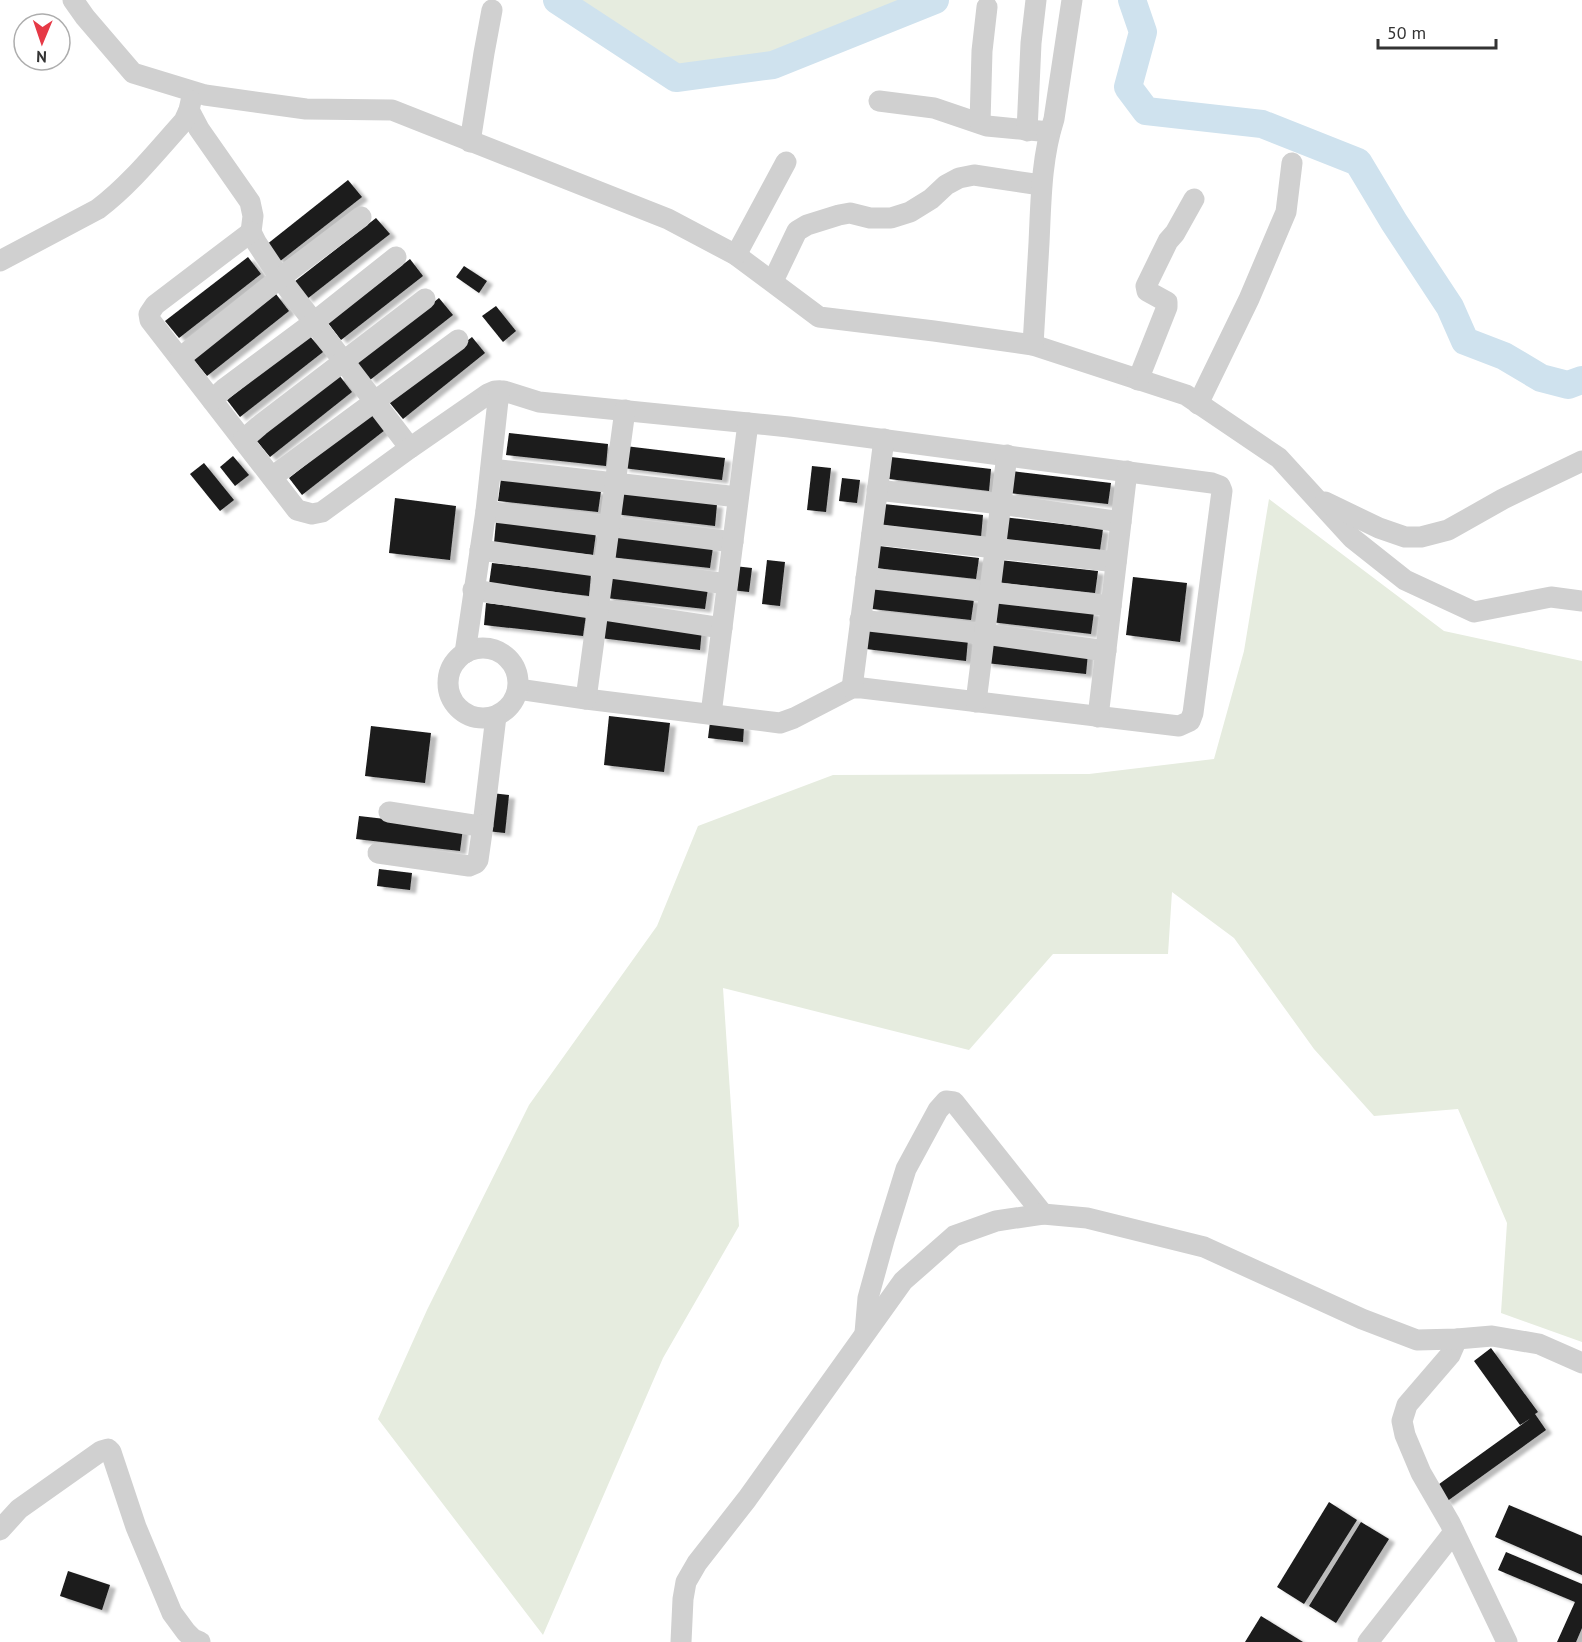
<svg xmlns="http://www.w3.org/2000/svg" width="1582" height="1642" viewBox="0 0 1582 1642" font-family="'PT Sans',sans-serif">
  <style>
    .green { fill: #e6ecdf }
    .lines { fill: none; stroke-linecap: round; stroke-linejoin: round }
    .river { stroke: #cfe2ee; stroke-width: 28 }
    .building { fill: #1a1a1a; filter: url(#shadow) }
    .minor { stroke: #d0d0d0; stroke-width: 21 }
  </style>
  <defs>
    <filter id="shadow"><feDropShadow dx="6" dy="3.5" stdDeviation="1.5" flood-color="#0004"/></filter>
  </defs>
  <rect width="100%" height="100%" fill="#fff"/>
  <!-- green -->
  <g class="green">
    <polygon points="557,0 935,0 773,65 676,78"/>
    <polygon points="1269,499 1444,631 1582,661 1582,1342 1501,1313 1507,1223 1458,1109 1374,1116 1314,1049 1234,938 1172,892 1168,954 1053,954 969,1050 723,988 739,1226 663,1358 543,1635 378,1419 427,1310 529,1105 657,926 698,826 833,775 1089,774 1214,759 1244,651"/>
  </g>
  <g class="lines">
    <!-- river -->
    <g class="river">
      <polyline points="557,0 676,78 773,65 935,0"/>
      <polyline points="1132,0 1143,32 1128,87 1146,111 1262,124 1358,162 1394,222 1450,307 1465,341 1504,356 1541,378 1568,385 1582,380"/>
    </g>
  </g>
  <!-- building -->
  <g class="building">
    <polygon points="348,180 362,197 279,262 266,245"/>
    <polygon points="376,218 390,234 307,299 294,282"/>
    <polygon points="248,257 261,274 179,338 165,321"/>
    <polygon points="410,259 423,276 341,340 328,323"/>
    <polygon points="464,266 487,281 479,293 456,277"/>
    <polygon points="276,294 289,311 207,376 193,359"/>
    <polygon points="439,298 453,315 370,380 357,363"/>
    <polygon points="496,306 516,331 503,342 482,316"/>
    <polygon points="309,335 323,352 240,417 227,400"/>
    <polygon points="472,337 485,353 403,419 389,402"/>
    <polygon points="339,375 352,392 270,457 256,440"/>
    <polygon points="371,413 385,430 302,495 289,478"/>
    <polygon points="509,433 608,444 606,466 506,455"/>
    <polygon points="625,446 725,458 722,480 623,468"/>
    <polygon points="233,456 249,475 235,486 220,467"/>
    <polygon points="891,457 991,469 989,491 889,479"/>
    <polygon points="204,463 234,500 220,511 190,474"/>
    <polygon points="812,466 831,468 826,512 807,510"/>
    <polygon points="1011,471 1111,483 1108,504 1009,493"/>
    <polygon points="842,478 860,480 857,503 839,501"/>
    <polygon points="501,479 601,491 598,512 498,501"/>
    <polygon points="617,493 717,504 715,526 615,514"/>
    <polygon points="395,498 456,506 450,560 389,553"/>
    <polygon points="884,504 983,515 981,537 881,525"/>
    <polygon points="1003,517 1103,529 1100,550 1001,539"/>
    <polygon points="496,522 596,533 593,555 494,543"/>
    <polygon points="613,535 713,547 710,568 610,557"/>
    <polygon points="879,546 979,558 976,579 876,568"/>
    <polygon points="767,560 785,562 780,606 762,604"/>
    <polygon points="999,560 1098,571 1095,593 996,582"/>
    <polygon points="492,563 591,574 589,596 489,584"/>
    <polygon points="734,566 752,568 749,592 731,590"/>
    <polygon points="608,576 708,588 705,609 606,598"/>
    <polygon points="1133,577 1187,583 1180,642 1126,635"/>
    <polygon points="874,587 974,599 971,620 872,609"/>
    <polygon points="994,601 1094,612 1091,634 991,622"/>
    <polygon points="486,603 586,615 583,636 484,625"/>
    <polygon points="603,617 702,628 700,650 600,638"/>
    <polygon points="869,628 968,639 966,661 866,649"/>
    <polygon points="988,641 1088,653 1086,674 986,663"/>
    <polygon points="609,716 670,723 664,772 604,765"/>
    <polygon points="710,722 744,726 743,742 708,738"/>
    <polygon points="371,726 431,733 425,783 365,776"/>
    <polygon points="491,793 509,795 505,833 487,831"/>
    <polygon points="359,816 463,828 460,851 356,839"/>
    <polygon points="379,869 412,873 410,890 377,886"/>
    <polygon points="1491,1348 1538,1412 1535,1414 1546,1430 1446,1502 1435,1487 1531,1418 1520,1425 1474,1361"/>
    <polygon points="1329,1502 1357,1520 1304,1604 1277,1587"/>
    <polygon points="1509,1505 1582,1536 1582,1575 1495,1537"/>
    <polygon points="1361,1522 1389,1539 1336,1623 1309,1606"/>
    <polygon points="1506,1552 1582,1584 1582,1628 1576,1642 1557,1642 1575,1602 1498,1570"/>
    <polygon points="68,1571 110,1585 102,1610 60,1596"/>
    <polygon points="1261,1616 1303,1642 1245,1642"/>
  </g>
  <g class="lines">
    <!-- minor -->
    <g class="minor">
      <polyline points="73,0 85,17 133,73 205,95 306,109 392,110 668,219 736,255 819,317 934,331 1033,345 1186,395 1279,458 1352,538 1405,580 1474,612 1551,597 1582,601"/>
      <polyline points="879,101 934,108 987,126 1050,132"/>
      <polyline points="189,110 199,129 250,202 253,216 251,232 256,242 280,278 410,448"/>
      <polyline points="980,123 982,51 987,7"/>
      <polyline points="1027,131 1031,43 1036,0"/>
      <polyline points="470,142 484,53 492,10"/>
      <polyline points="251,232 155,305 149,314 150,320 297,510 312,514 322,512 410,448 488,394 495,391 504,391 539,402 789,427 1212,483 1220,486 1222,491 1193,713 1190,721 1179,726 862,688 852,688 794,718 780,723 586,699 518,689"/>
      <polyline points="736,255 786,162"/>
      <path d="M0,261l98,-52c32,-24 59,-58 86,-88l5,-11 2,-9"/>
      <polyline points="773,281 797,231 807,225 839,215 850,213 870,218 891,218 910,212 931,199 946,185 959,178 974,175 1041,185"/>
      <path d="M1033,345c2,-34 4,-68 6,-102 2,-41 2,-84 15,-124l18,-119"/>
      <polyline points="180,358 280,278 361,217"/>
      <polyline points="1138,380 1167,307 1167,302 1147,291 1146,286 1168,241 1175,233 1194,199"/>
      <polyline points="212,400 224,389 314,322 396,257"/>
      <polyline points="1198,404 1249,299 1286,212 1292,163"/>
      <polyline points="243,440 259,426 425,299"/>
      <polyline points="491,469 738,497"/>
      <polyline points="272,477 458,340"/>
      <polyline points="877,490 1001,504 1121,522"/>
      <polyline points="1325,502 1379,528 1405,537 1421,537 1448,530 1503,499 1582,461"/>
      <polyline points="486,511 733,542"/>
      <polyline points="872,534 1116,562"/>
      <polyline points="480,550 727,584"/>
      <polyline points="866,578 1111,606"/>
      <polyline points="473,590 722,628"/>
      <polyline points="860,620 985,634 1106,651"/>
      <circle cx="483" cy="683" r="35"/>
      <polyline points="465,653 486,511 499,391"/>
      <polyline points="852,688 884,439"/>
      <polyline points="586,699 625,410"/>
      <polyline points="976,702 1007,455"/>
      <polyline points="711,714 748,423"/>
      <polyline points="1098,717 1127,471"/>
      <polyline points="389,812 473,825 483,825 496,716"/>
      <polyline points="378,853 469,866 476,863 478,860 483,825"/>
      <polyline points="865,1333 868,1298 884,1240 906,1169 938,1110 946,1101 954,1102 1043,1214"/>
      <polyline points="1457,1339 1450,1355 1407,1405 1402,1421 1405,1435 1421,1473 1450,1523 1507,1642"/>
      <polyline points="0,1530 19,1509 101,1451 108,1449 111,1452 136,1527 172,1613 186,1632 193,1639 200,1642"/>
      <polyline points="681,1642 683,1599 686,1582 697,1563 747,1499 903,1281 954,1236 996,1221 1043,1214 1087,1218 1204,1247 1362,1319 1417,1340 1457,1339 1492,1336 1539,1344 1582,1363"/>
      <polyline points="1368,1642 1454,1532"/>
    </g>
  </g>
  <!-- north arrow -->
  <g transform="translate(42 42) rotate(182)"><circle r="28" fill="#ffffff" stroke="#adadad" stroke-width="1.5"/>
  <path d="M0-4.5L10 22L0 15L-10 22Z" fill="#e63946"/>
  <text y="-9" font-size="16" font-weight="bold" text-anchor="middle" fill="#333333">N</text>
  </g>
  <!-- scale -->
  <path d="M1378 39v9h118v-9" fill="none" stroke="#333333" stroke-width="3"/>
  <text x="1387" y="39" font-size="18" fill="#333333" stroke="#ffffff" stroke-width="4.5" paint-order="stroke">50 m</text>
</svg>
